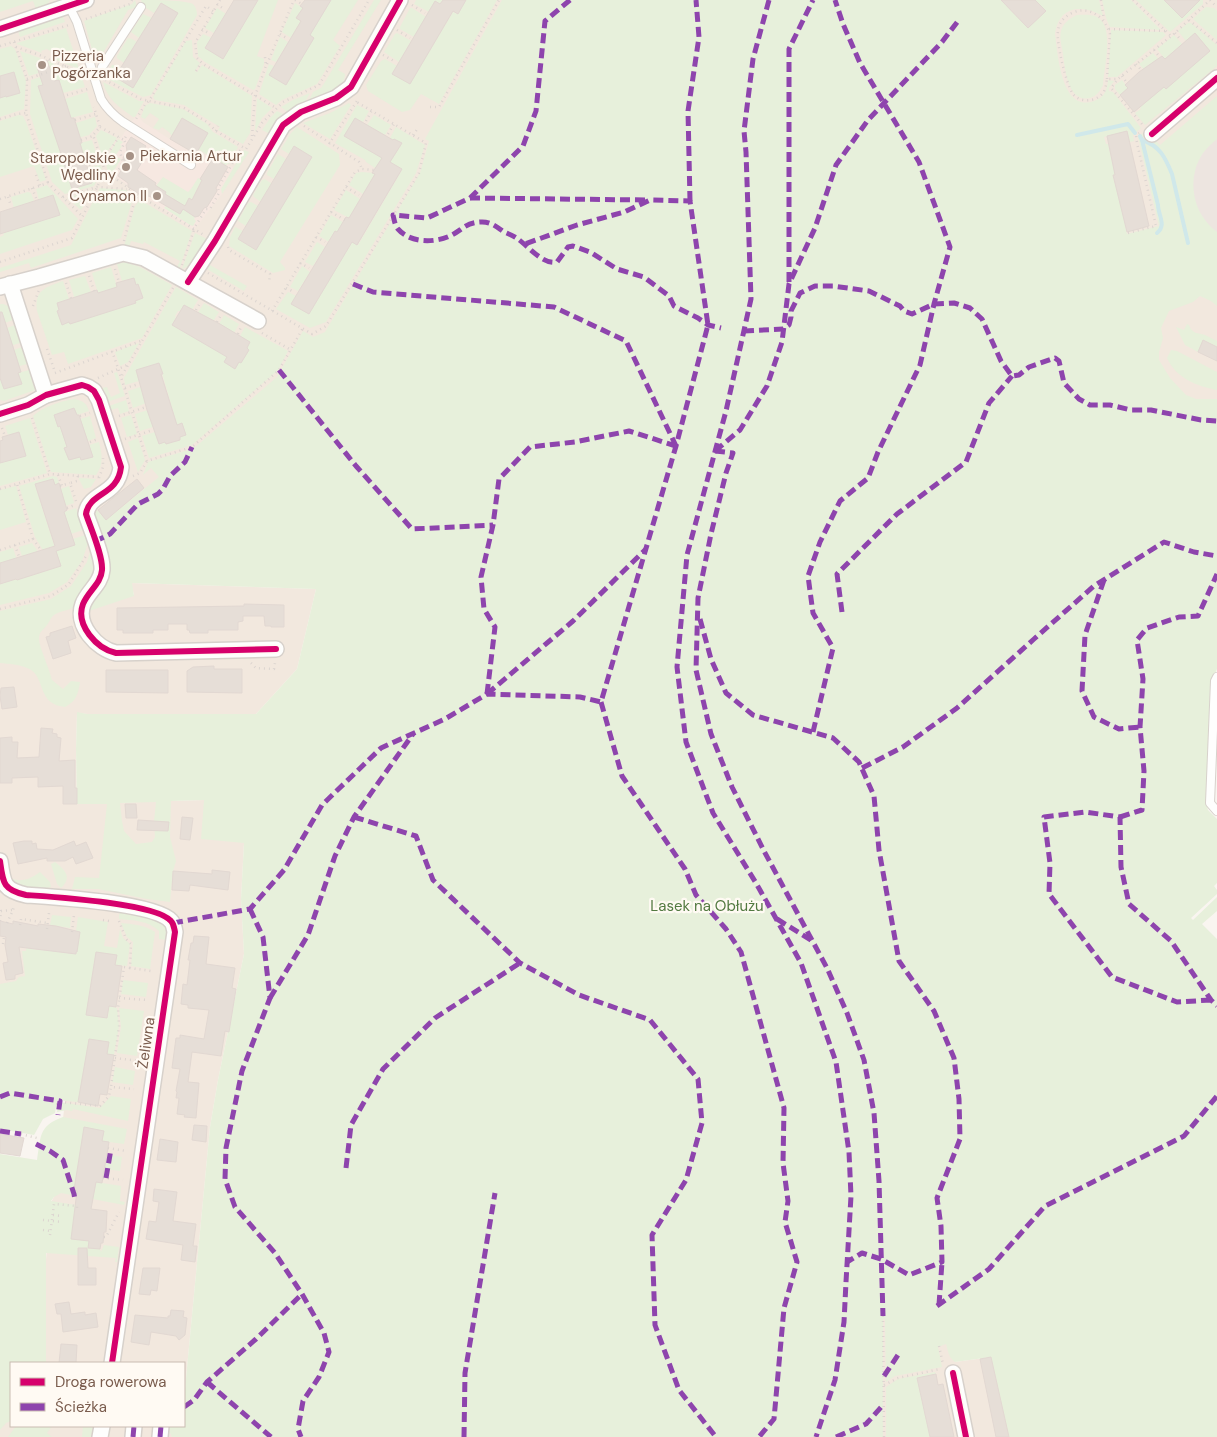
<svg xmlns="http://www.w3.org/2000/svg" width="1217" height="1437" viewBox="0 0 1217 1437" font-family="'DM Sans',sans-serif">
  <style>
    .residential { fill: #f2e8de }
    .commercial { fill: #f6e8e1 }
    .industrial { fill: #ede5e0 }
    .green { fill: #e7f0db; fill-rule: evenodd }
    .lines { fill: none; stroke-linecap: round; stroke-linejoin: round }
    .stream { stroke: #d0e8ea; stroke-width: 4 }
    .building { fill: #e6ded7; stroke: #e2d8d2 }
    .lane-casing { stroke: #d7d1cb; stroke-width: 10 }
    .street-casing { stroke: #d7d1cb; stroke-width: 18 }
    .path { stroke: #dcd5d0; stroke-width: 2.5; stroke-dasharray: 1 4; stroke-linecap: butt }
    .lane { stroke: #fefefd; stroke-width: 8 }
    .street { stroke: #fefefd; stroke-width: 15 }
    .quiet { stroke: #8e44ad; stroke-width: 5; stroke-dasharray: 10 5; stroke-linecap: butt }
    .cycleway-casing { stroke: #fffaf3; stroke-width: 9 }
    .cycleway { stroke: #d6006c; stroke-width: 6 }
    .poi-dot { fill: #a69286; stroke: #fffaf3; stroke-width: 2 }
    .labels { text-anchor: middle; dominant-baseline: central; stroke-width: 4.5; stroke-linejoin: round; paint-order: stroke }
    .poi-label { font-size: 15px; fill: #7a5c4d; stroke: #fffaf3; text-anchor: start }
    .park-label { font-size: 15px; fill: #537a41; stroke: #fffaf3 }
    .street-label { font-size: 15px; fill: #7a5c4d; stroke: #fffaf3 }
  </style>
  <rect width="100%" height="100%" fill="#f9f5f0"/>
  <!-- residential -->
  <g class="residential">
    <polygon points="16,0 503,0 500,230 373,292 101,588 134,595 131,583 316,589 297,669 256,714 87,714 77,713 76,749 77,804 204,800 244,843 241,899 244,954 218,1080 210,1127 184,1399 184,1363 46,1363 46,1259 51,1202 54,1197 67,1084 30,1000 0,1016 0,5"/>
    <polygon points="933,0 1217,0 1217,408 1159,386 1118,267 1025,42"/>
    <polygon points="963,1299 955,1362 991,1357 1018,1437 883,1437 882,1319 891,1319"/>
    <polygon points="11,1395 11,1426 181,1426 180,1437 0,1437 0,1396"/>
  </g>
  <!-- commercial -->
  <polygon class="commercial" points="138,115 143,122 195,155 213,155 237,170 222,194 194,230 108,172 105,161 135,117"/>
  <!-- industrial -->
  <polygon class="industrial" points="1217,105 1217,250 1195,246 1170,142"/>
  <!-- green -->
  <g class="green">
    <polygon points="0,0 50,0 48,4 36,9 33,1 0,12"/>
    <polygon points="135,0 137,7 128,10 103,53 97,54 93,53 84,21 132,4"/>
    <path d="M141,0c12,0 44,0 52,4 3,3 4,7 4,11l-46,80 -8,2 -35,-18 -2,-4 6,-10c12,-1 16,14 21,23l45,-75 -17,-10 -7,10 -11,-7z"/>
    <polygon points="258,0 278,0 257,56 264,59 264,64 255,89 253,90 205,62 198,56 197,42 203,34 212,38 205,48 223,59"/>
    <polygon points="331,0 358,0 333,40 340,46 317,84 282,100 276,105 259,94 269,64 274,66 269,75 286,85 314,38 297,27 291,38 282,32 295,3 303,8 296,18 313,29"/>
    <path d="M374,0h7l-43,70 7,4c0,16 -25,24 -38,30l6,-12 8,-4 4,-6z"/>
    <polygon points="416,0 443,0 440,4 435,1 429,12 414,4"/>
    <polygon points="466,0 497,0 439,104 421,94 410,110 402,112 368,91 366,85 381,61 385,59 397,66 392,73 410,84 453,12 458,14"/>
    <path d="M502,0h499l27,28 18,-17 -11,-11h64l4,16c-22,-12 -44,-10 -48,18 3,20 6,79 39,67 11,-4 13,-11 14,-21l6,1 -5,7v3l4,1 28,36 -8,7 1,6 -4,1 -3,-11 -23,6 2,7h2l7,31h-2c4,17 8,33 14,49l-2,1 2,9 32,-8 -21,-89 8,-6 14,14 57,-49v43c-5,4 -10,9 -14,14 -17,25 -11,61 14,79v74l-6,-5 -11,-5 -7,6 -24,9 -8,17 2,10 -4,14v8l11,18 16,17 10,4h21v270l-5,11 -2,8 -4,114 2,8 9,9v64l-3,3 3,4v4l-26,24 2,2 24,-23v14l-15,13 15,15v498h-208l-18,-80 -36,5c-6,-4 -7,-11 -9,-18l-8,3 4,20 -47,9 -9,6 -1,-63h-2v118h-711l-5,-11h17v-27l26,-272 8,-47 26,-126 -3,-55 3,-56 -43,-4 3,-39 -33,1 -1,36 6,24 -3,10 -3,31 -23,-3 -49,-10h-26l3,-12 24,1 8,-74h-30l-1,-55 1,-37 10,2h169l41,-45 19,-80 -184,-6 2,13 -45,15 2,-11 10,-12 -9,-75 2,-6 12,13 53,-43 -8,-9 -8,7 5,-13 44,-13 8,-6 77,-66 26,-46 10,6 12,-5 95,-159 9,-32 -4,-2zM156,802l-2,19 1,16 -3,5 -16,2 -12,-13 -2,-10 -2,-18z"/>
    <path d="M1102,0h29l30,30 -51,-3c-5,-9 -5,-16 -8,-27z"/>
    <polygon points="1136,0 1203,0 1203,4 1170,32"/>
    <polygon points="1206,7 1214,8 1217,11 1217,40 1193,19"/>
    <polygon points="217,8 226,14 214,33 205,28"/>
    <polygon points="410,8 412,8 426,17 414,37 400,29 400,27"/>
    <polygon points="143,14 152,18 139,38 131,32"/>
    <path d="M1077,15c7,0 13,-1 20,2 18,9 7,51 6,68 -3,6 -6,11 -13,13 -23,5 -25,-30 -27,-44 -1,-7 -4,-17 -2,-23 2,-8 9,-13 16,-16z"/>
    <polygon points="59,16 63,17 65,22 20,37 18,31 20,28"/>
    <polygon points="1188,23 1191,23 1217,45 1217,66 1145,125 1135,113 1141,109 1140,107 1203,54 1205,56 1210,51 1195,33 1186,41 1178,31"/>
    <polygon points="66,28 79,69 54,59 53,58 54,57 51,50 50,51 47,49 41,51 42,53 17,44 17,43"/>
    <polygon points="1111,30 1163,32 1166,35 1117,77 1108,77"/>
    <polygon points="397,33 411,41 399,62 384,52 395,34"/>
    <polygon points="1174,35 1182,44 1165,59 1157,49"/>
    <polygon points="280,37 288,42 276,62 271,60"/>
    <polygon points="128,38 132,39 137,42 124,63 117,58 117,56"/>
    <polygon points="192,40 193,57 200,63 195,71 197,72 202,65 252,96 250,133 243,144 218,130 220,127 184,105 155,100 153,97 186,41"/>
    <polygon points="11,46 15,49 26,81 24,109 0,117 0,98 6,96 6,97 20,92 14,72 0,76 0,49"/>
    <polygon points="20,51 40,58 41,62 36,64 38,71 49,67 47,60 59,67 29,76"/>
    <polygon points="1153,53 1161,62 1147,73 1139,64"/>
    <polygon points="64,69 81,75 85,87 63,93 59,80 38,87 43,100 44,100 72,189 92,183 87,168 99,165 101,166 102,171 94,186 65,194 52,182 30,114 31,80"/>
    <polygon points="1122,80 1128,88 1120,95 1115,89 1115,85"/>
    <path d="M103,82l36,19h5l-9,16h-2c-14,-10 -26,-18 -30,-35z"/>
    <polygon points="87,92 93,112 71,118 65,99"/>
    <polygon points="310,93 304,104 289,113 281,107 293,100"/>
    <polygon points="257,98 272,108 262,118 255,132"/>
    <polygon points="150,103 183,109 207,124 213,132 238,147 229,164 227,164 226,166 198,149 182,119 172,136 169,132 162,127 159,130 153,128 159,119 150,113 145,119 141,117 145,106"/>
    <polygon points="349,103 351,105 330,139 303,123 330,113"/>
    <polygon points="357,105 369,111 363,122 355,118 384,159 378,170 366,162 365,160 335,143"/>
    <polygon points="277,111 285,115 270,134 262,130 271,117"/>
    <polygon points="19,115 23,116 26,122 46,180 40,182 34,166 0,177 0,121"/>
    <polygon points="374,115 391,125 385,135 367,125"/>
    <polygon points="95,117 97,126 89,135 78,138 73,124"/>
    <polygon points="297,127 339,154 340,165 280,262 285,268 285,270 273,273 229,246 230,237 235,227 243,231 238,239 256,250 311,157 294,146 289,154 281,149 291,133"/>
    <polygon points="396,127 425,145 416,173 326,322 310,328 276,309 288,292 296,296 292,304 309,314 352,242 358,245 402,170 390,162 401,145 390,138"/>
    <polygon points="101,130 117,138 103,158 96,136"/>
    <polygon points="118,139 123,142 120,145 122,146 115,156 121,159 113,172 108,172 105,161"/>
    <polygon points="92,140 98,159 86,163 80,143"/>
    <polygon points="244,150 249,152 222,194 221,189"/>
    <polygon points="278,154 286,159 274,179 267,175 267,173"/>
    <polygon points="362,172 373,173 375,174 363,194 349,185 356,173"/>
    <polygon points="163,177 188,192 191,189 198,178 202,180 192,200 189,199 185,206 165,194 166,192 156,186"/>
    <polygon points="265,179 272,184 261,202 254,197 253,195 262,180"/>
    <polygon points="47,185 78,219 72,230 0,254 0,237 4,235 3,233 59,215 39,200 36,189"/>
    <polygon points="100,188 126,190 134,195 121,238 31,268 29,263 0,272 0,268 71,245"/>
    <polygon points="93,190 81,210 67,198"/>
    <polygon points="346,190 360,199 349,218 334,210"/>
    <polygon points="28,192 31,193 34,201 14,208 11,197"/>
    <polygon points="140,200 192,231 179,270 176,269 180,261 144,242 143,244 131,241 129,247 124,246 135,206"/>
    <polygon points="251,202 258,206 246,226 238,221 248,203"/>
    <polygon points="166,206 180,214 183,209 195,217 194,219 196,221 193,226 190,225 164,208"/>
    <polygon points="331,215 346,224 339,234 335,231 329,242 319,236"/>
    <polygon points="195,233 207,239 189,266 182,269"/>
    <polygon points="317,242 325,247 313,266 305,262"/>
    <path d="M125,262l15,5 32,18 -30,53 -74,26 -4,-12 -12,3 -15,-44c-3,-21 9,-24 26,-30l6,18 -12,4 2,7 -2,1 5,13 7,-2 1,2 73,-26 -4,-13h-3l-3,-7 -11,3 -5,-17z"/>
    <polygon points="210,265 247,286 244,291 207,269"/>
    <polygon points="302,266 310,272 298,291 290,287"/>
    <polygon points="111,267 117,287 98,293 92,273"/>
    <polygon points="85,276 92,295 75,300 69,280"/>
    <polygon points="176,287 198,300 192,310 184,305 180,311 178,311 175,316 176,317 172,325 186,333 185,335 187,333 207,345 206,347 208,345 227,357 235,368 239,362 242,362 249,350 247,348 250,342 240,336 245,327 288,351 278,370 192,445 149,458 142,436 155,432 159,444 165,442 166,444 180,440 180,437 186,435 182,424 177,425 159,363 136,370 139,381 125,385 124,378"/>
    <polygon points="204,303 219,312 212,323 197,314"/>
    <polygon points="0,304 3,304 8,306 13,320 2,324 0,318"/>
    <polygon points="224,315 239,324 233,335 218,326"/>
    <path d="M1187,324l2,1c3,9 9,8 16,10 4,2 8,4 12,6v6l-14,-7 -5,12 -13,-7 -9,-18 8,3z"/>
    <polygon points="15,325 20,343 10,346 4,329"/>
    <polygon points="139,343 128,362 120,366 115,352"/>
    <polygon points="22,347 27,364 16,367 11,351"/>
    <path d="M1171,350l6,1 40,21v18c-21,-4 -41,-12 -50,-32z"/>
    <polygon points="29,370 35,390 4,401 0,400 0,378 4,389 21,384 18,373"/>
    <polygon points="117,372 125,396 107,402 102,388 107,387 111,397 120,393 114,373"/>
    <polygon points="143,386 149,402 133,408 128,391"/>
    <path d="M74,399c9,2 12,3 15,12l-12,4 -3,-7 -20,7 4,11h2l7,21 -2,1 4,12 11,-3 1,3 11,-3 -3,-12 10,-3c3,12 5,22 -3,33l-45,-3 -18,-56c10,-9 27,-15 41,-17z"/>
    <polygon points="126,400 129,411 120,414 118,408 110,410 109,406"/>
    <polygon points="151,409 156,426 140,431 135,414"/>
    <polygon points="131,415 137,434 127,437 121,418"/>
    <polygon points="90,416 96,438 88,441 80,419"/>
    <polygon points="30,418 47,473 0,486 0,463 26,456 19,432 8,435 5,426"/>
    <polygon points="138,438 145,460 138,472 128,442"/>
    <polygon points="53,476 57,477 59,483 55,485 53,479 35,485 55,548 44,552 35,537 19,486"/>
    <polygon points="79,479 79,478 96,479 91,487 84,489"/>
    <polygon points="16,486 26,522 0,530 0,490"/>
    <polygon points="69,486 74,503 62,507 57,490"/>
    <polygon points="76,508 83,530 71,534 64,512"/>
    <polygon points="85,535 88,543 82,561 67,582 49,593 0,605 0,584 16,579 17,580 61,566 56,551 74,545 73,539"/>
    <polygon points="32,543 39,553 23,559 19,547"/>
    <path d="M92,545l4,14 -2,18 -18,29c-6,5 -15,4 -22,9 -3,2 -4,6 -7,10 -3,4 -8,7 -8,13 -1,6 11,32 13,42l11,9 8,-8 9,1c-2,13 -4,19 -15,25 -3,-1 -8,-1 -11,-3 -16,-8 -10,-30 -27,-36 -8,-4 -18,-4 -27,-5v-52l51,-12 20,-13 16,-24z"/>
    <polygon points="13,548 17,560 10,560 0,563 0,552"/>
    <path d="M55,862c9,7 18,15 6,26l-4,-4 -6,-20z"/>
    <path d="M40,872l10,10 1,5c-14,4 -34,1 -43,-10 13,6 21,3 32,-5z"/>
    <path d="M122,911c12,3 39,5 45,17 1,3 1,8 1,12l-9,-1v-8c-10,-10 -26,-11 -40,-12v-5z"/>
    <polygon points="52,915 71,917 70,928 50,925"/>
    <polygon points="78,917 108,922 104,946 117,948 120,929 123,938 130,944 127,966 115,965 117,955 96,952 86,1015 107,1018 109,1006 117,1008 119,1026 114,1055 107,1054 108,1042 89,1039 78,1102 57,1100 55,1113 43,1119 34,1135 0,1129 0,984 16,981 19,977 25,976 22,951 26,951 27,944 32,949 50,951 51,949 58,952 76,954 80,932 76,931"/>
    <path d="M121,923c11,1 24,2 34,9l-5,37 -19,-3 2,-24 -6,-5z"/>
    <polygon points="123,980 148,983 146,997 121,994"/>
    <polygon points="119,1008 144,1011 137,1056 117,1053 121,1027"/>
    <polygon points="115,1067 135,1071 133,1085 112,1082"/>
    <polygon points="111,1096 131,1099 128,1121 73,1109 72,1111 67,1110 57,1112 59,1102 100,1108"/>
    <path d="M63,1117l64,12 -3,15 -22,-3 1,-10 -19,-3 -10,62 20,3 2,-11 25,4 -1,15 5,1 -1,3 -63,-12 -7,4 -3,4 31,5 -11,33 18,2 -1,7 12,1 1,3 3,-7 15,2 -2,15h-2l1,-4 -70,-5v110h-35v58l-5,2 -6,7v-276l37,6c4,-23 1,-34 26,-43z"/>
    <polygon points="101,1153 122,1157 120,1171 105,1169 104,1171 98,1170"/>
    <polygon points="935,1372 936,1374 917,1378 930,1437 886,1437 886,1387 898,1379"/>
    <polygon points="16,1426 52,1426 47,1433 52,1437 8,1437"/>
    <polygon points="83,1426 93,1426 91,1437 82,1437"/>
  </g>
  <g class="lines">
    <!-- stream -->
    <g class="stream">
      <polyline points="1077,135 1128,124 1135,133"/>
      <path d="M1140,136l2,4 16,65c0,10 9,20 -1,28"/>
      <path d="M1142,140c18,6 23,17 30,34l16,69"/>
    </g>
  </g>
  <!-- building -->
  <g class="building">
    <polygon points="234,0 258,0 223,59 205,48"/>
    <polygon points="305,0 331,0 310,35 314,38 286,85 269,75 301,21 296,18 303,8 300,6"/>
    <polygon points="443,0 466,0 458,14 453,11 410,84 392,74 435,1 440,4"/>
    <polygon points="1001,0 1035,0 1046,11 1028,28"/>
    <polygon points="1164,0 1200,0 1182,18"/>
    <polygon points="161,3 178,13 133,88 115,77"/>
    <polygon points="1195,33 1210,51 1166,89 1164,87 1134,112 1120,95 1128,88 1125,85 1139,72 1162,56 1165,59"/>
    <polygon points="47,60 54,81 59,80 71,118 74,118 82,143 80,143 92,183 72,189 59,148 38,86 43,85 36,64"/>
    <polygon points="14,72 20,93 6,97 6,96 0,98 0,76"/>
    <polygon points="182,118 208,133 196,154 170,139"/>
    <polygon points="355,118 393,140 394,139 402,143 390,162 402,169 357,245 352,242 309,314 291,304 335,231 337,232 346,217 349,218 375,174 372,173 382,158 344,136"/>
    <polygon points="1127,131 1149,226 1127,232 1113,175 1115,175 1107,136"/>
    <polygon points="131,137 146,146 140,156 144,159 137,170 156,183 155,185 166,192 165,194 185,206 189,198 192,200 202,180 200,179 213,158 228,167 216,188 217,191 207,207 204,208 199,216 195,217 183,209 180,214 149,196 144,197 128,187 128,183 118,176 125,163 123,158 127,151 126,145"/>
    <polygon points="294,146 312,157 256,250 238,239"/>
    <polygon points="53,195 60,215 0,234 0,212"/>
    <polygon points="134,278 136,285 138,284 143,298 135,301 136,303 70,324 69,322 62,325 57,311 59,310 57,303 97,290 98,293 117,287 116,283"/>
    <polygon points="184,305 220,324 250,342 247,348 249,350 241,363 239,362 235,369 224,362 227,357 172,325"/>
    <polygon points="0,312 2,312 21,372 18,373 22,384 4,389 0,378"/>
    <polygon points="1203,340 1217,347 1217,361 1198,352"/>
    <polygon points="159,363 163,374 161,374 177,425 182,423 186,435 180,437 180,440 166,444 165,442 159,444 147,410 136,370"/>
    <polygon points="74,408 77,415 79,415 93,457 81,460 80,457 69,460 64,448 67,447 60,426 58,427 54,415"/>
    <polygon points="19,432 26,456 0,463 0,441 3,440 2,437"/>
    <polygon points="53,479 55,485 59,483 67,510 64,512 75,545 56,551 61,566 17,580 16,579 0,584 0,563 55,546 35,484"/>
    <polygon points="137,479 144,488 106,520 98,510"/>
    <polygon points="244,604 284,605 284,627 271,627 271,626 265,626 264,616 243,616 243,621 238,622 238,630 208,630 208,633 190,633 189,630 187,630 187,624 168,624 168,630 153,630 153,633 123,633 123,630 117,630 117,608 244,606"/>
    <polygon points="72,626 76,638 68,641 71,653 53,659 46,637 50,636 50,633"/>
    <polygon points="214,666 214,669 242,669 242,693 187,692 187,671 193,667"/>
    <polygon points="106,670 168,670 168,693 106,692"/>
    <polygon points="14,687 17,707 2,709 0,696 1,688"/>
    <polygon points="41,728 53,729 52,733 57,734 57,737 61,738 59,761 75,760 75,788 77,788 77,804 63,804 63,786 38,787 38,777 12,778 12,783 0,783 0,738 12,737 12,742 18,742 17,758 39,757"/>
    <polygon points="125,804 136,804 137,818 126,818"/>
    <polygon points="182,817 193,818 190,840 180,839"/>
    <polygon points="138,820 169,822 168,831 137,830"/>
    <polygon points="24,841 32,841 32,844 36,843 37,849 53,850 74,841 76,846 86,842 93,858 76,864 73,857 65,861 47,861 47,858 18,864 13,843"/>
    <polygon points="212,870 230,872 228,890 190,885 189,891 172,890 173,871 212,874"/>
    <polygon points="0,921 13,924 13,921 38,926 38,924 56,926 80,932 77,952 76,952 76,954 19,947 23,973 15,975 15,979 6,980 3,963 8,962 5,945 6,937 0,936"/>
    <polygon points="194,936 209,937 206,964 235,968 232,988 236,989 229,1032 225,1031 221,1056 192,1052 188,1082 199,1083 196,1118 184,1117 185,1115 177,1114 179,1098 176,1098 177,1092 176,1091 180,1069 172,1068 176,1038 180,1038 180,1035 204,1039 209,1010 188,1008 188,1005 181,1004 183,984 187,985 190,960 188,960 191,943 193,943"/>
    <polygon points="96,952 117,955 115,965 122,966 116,1007 109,1006 107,1018 86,1015"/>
    <polygon points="89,1039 109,1042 107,1054 114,1055 107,1095 100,1094 98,1106 78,1102"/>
    <polygon points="194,1125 207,1126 206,1142 192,1140"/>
    <polygon points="84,1127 104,1131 102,1141 109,1142 102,1183 96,1182 91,1209 107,1211 106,1232 104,1232 103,1243 101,1243 100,1249 88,1248 89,1241 71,1239 77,1191 74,1190"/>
    <polygon points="0,1134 24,1138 20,1156 0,1153"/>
    <polygon points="160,1139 178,1142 176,1162 157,1160"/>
    <polygon points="154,1189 177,1192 173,1221 196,1224 193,1246 197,1246 195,1262 181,1260 183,1245 146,1239 149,1221 156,1222 159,1202 153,1201"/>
    <polygon points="78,1248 87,1248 88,1268 96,1268 96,1285 78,1285"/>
    <polygon points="143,1268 160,1268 157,1291 151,1290 150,1295 139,1294"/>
    <polygon points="69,1302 71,1314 85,1312 85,1315 96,1313 98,1327 63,1332 61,1314 57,1314 55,1304"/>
    <polygon points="171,1310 184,1311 183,1317 187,1318 185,1335 179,1340 176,1336 151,1332 149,1345 131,1342 135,1315 168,1318 168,1316 170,1316"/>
    <polygon points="61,1344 77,1345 76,1363 59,1363"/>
    <polygon points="991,1357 1009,1437 996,1437 980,1359"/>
    <polygon points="936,1374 938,1385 943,1384 954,1437 930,1437 917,1378"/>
  </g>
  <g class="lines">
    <!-- lane casing -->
    <g class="lane-casing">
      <g id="lane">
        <path d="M68,4l9,18 24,77c6,10 12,16 22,23l68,43"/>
        <polyline points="102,67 141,7"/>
        <polyline points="1217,677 1215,681 1210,803 1217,811"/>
      </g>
    </g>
    <!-- street casing -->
    <g class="street-casing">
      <g id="street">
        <polyline points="0,29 86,0"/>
        <polyline points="1152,134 1217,78"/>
        <polyline points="188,282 215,241 283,125 301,112 336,98 351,87 400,0"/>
        <polyline points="10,284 46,395"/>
        <polyline points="0,287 39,277 123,253 144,258 258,321"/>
        <path d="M0,414l28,-9 18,-10 36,-10 6,2 6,4 5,9 22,67c-3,29 -32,25 -35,47 5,15 17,42 16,56 -1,14 -14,21 -19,34 -8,21 14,45 33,49l160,-4"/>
        <path d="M0,861c3,22 3,29 26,34 28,2 129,8 145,26 3,3 3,7 4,11l-63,431"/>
        <polyline points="953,1373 966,1437"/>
        <polyline points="100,1437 102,1426"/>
        <polyline points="133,1437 134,1426"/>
        <polyline points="160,1437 161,1426"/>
      </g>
    </g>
    <!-- path -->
    <g class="path">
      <polyline points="220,0 195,43 197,58 203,64 276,108"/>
      <polyline points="295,0 302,4"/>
      <polyline points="1101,0 1104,20"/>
      <polyline points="1133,0 1171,36"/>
      <polyline points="1210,0 1217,7"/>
      <polyline points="217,4 225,10"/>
      <polyline points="412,5 425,13"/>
      <polyline points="213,11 206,6 149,101 184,108 207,122 216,131 246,149 262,123 283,102 319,85 369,0"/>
      <polyline points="86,19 130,4 132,0"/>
      <polyline points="1189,20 1217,43"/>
      <polyline points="202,29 210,34"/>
      <polyline points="1109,29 1167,31"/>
      <polyline points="397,30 410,38"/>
      <polyline points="1175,33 1180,39"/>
      <polyline points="280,34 288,39"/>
      <polyline points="14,42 27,79 26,113 48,183"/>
      <polyline points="0,46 69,25"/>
      <path d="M16,47c8,3 30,9 35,14l33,12"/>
      <polyline points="1154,50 1159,56"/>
      <polyline points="383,55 396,62"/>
      <polyline points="267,64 294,0"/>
      <polyline points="1136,64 1142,71"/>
      <polyline points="196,71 201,63"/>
      <polyline points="1122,76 1127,83"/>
      <polyline points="27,79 66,66"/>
      <path d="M1107,79l3,-45c-5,-17 -21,-29 -38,-21 -8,4 -13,9 -14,18 -2,11 8,53 15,63 7,9 23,8 30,-1 3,-4 3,-9 4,-14h11"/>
      <polyline points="105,80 141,99 149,101 146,103 136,119"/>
      <polyline points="67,95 88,89"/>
      <polyline points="430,107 439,107 499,0"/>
      <polyline points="0,119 17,114 26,113"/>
      <polyline points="75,120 96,114"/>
      <polyline points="366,121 372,110"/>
      <polyline points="1142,124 1111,88 1118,79 1175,33 1210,0"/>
      <polyline points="304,126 359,162 362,169"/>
      <polyline points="100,127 124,140 127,134"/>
      <polyline points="216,131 218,126"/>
      <polyline points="388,134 394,124"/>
      <polyline points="413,135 418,128"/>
      <polyline points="252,136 255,96 266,66 265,57"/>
      <polyline points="81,140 93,136"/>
      <polyline points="329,144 357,101"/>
      <polyline points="102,162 119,137"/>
      <polyline points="89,165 101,161"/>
      <polyline points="105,171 138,195 204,235"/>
      <polyline points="36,175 40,186"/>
      <polyline points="114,178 123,162 120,152 125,142 124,140"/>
      <polyline points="346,187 359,195"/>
      <polyline points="32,188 36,198"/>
      <polyline points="8,197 11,206"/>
      <polyline points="63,197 97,187 127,189"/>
      <polyline points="0,199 48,183 82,216"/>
      <polyline points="331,212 345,220"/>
      <polyline points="193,230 206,209 210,209 219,193 218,188 242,147"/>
      <polyline points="1128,233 1156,226 1137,143 1136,135 1139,133"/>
      <polyline points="316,237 325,242"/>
      <polyline points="124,241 134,203 138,195"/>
      <polyline points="228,247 229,250 270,274 269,283"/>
      <polyline points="0,262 72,238 105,171 93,135 100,127 94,107"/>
      <polyline points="300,263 309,268"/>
      <polyline points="182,265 194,230"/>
      <polyline points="115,269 119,282"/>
      <polyline points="208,273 312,334 326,326 419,173 426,143 355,101"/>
      <polyline points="89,276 94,291"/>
      <polyline points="66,283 71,298"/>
      <polyline points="173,288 121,377 147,461 192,447 279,370 303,328"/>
      <polyline points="286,288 294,292"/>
      <polyline points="33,306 39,290"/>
      <polyline points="196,310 200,303"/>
      <polyline points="272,311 355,172 362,169 374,170"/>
      <polyline points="217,322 221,315"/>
      <polyline points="262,333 291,350"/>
      <polyline points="238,334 241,327"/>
      <polyline points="47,349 55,372"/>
      <polyline points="112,351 121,377"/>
      <polyline points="55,373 141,341"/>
      <polyline points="98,378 127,365"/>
      <polyline points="125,388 139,384"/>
      <polyline points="80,416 90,413"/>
      <polyline points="119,416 146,407"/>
      <polyline points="32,418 50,474"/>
      <polyline points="2,428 5,436"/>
      <polyline points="125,439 153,430"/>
      <polyline points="90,442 98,439"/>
      <polyline points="58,475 62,486"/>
      <polyline points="133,476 140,473 147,461"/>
      <polyline points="99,478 103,467 103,458"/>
      <polyline points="60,486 70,483"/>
      <polyline points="0,489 50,474 99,477"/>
      <polyline points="76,501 70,483 77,481 78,476"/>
      <polyline points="67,508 75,505"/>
      <polyline points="33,539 41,550"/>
      <polyline points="15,545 19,557"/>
      <polyline points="0,550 33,539 17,484"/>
      <polyline points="0,609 51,596 69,584 86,556"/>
      <polyline points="251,663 256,668 274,669 275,663"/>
      <polyline points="103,920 109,921"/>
      <polyline points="0,921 1,911 12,910"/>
      <polyline points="119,921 126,939 131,944 130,968 151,971"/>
      <polyline points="7,923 13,910 14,906"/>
      <polyline points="20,925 21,919 48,923"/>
      <polyline points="47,929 49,913"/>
      <polyline points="72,932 74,915"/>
      <polyline points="3,944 4,937"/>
      <polyline points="130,968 124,967 118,1008 119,1026 111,1087 134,1089"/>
      <polyline points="119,998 147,1000"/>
      <polyline points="115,1058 139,1061"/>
      <polyline points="56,1104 59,1104 61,1102 100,1106 109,1096 111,1087"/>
      <polyline points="21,1134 37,1138"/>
      <polyline points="108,1148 126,1151"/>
      <polyline points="103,1178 123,1180"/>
      <polyline points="53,1215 62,1216"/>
      <polyline points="43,1220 62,1222"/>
      <polyline points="43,1230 51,1231"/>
      <polyline points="50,1235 54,1204 77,1206 77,1208"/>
      <polyline points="104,1237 106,1237 119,1212"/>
      <polyline points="883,1316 884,1437"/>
      <polyline points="939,1346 943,1364"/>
      <polyline points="884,1385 898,1378 940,1369"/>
    </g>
    <!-- lane -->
    <use href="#lane" class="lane"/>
    <!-- street -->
    <use href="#street" class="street"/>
    <!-- quiet -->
    <g class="quiet">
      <path d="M570,0l-25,21 -9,90 -13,35 -53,52 -43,20 -34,-3c1,4 2,11 5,14 13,15 38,14 54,6 11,-6 14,-12 28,-13 10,-1 17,5 24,10 5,2 10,4 14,7 11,8 25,26 39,23l11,-15 5,-1 17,6 27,17 27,8 25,19 5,10 24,12 10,7 13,3"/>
      <polyline points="769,0 753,59 744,131 746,152 751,299 726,411 687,555 677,667 686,742 713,813 756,883 801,963 836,1062 849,1152 851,1196 846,1282 844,1322 835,1380 816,1437"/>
      <polyline points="470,198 647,200"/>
      <polyline points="690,201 688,111 699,37 696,0"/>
      <polyline points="789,282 789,49 813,0"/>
      <polyline points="353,284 373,292 554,307 626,341 676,446"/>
      <polyline points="744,331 783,329 789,325 791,317 791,311 800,293 815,286 833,286 869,291 900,306 904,311 912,314 934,304 954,303 970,308 982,319 1001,361 1012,376 1019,375 1029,367 1055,358 1059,361 1064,383 1079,399 1090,405 1110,405 1131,410 1151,410 1201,420 1217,421"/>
      <polyline points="279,370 356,466 412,529 493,525"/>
      <polyline points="715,451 733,453 726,473 711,534 698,598 696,670 711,734 732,787 764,851 827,968 847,1013 864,1060 874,1113 879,1181 883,1316"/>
      <polyline points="715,451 740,430 767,386 782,342 789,284 815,228 836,165 868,120 942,42 958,21"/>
      <polyline points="94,539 100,539 110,534 138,504 158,494 163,489 170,476 185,462 192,447"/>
      <polyline points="1104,580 1085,635 1082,691 1094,717 1119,729 1140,727"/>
      <polyline points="842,612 837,574 897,514 966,462 989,403 1012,376"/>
      <polyline points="700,619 711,659 726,693 753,715 833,738 859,762 874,796 879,850 899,961 934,1011 954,1058 959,1099 960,1139 937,1198 941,1226 942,1262 909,1275 881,1259 862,1253 847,1262"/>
      <polyline points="487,694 495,627 484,609 481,577 493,525 499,479 530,447 575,442 629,431 676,446"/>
      <polyline points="487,694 573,621 646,549"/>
      <polyline points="601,702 622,776 685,869 696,895 726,929 741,952 784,1108 783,1163 788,1201 785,1222 797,1262 784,1308 774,1419 759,1437"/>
      <polyline points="813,732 833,648 813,613 808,576 820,542 840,501 868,478 878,452 920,365 934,304 950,247 919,162 860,63 843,24 835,0"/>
      <polyline points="862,768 903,747 957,708 1034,639 1094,586 1164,542 1194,552 1217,556"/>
      <polyline points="354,817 416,836 433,880 520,963 579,995 650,1020 698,1079 702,1123 686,1180 652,1235 655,1325 679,1390 716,1437"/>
      <polyline points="1120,817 1142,810 1144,771 1140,727 1143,679 1137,640 1147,628 1179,617 1198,616 1217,574"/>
      <polyline points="250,909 263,937 270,998 242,1071 226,1148 225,1179 235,1207 275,1253 302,1294 324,1333 329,1352 319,1377 303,1401 298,1429 301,1437"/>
      <polyline points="777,919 811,940"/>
      <polyline points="173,923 250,909 284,870 322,805 381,748 445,719 487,694 580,697 601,702 676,446 708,325 690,201 650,200 624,212 577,225 525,244"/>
      <polyline points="270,998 308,935 335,856 354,817 413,734"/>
      <polyline points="1211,1000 1177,1002 1112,977 1049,894 1050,863 1044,817 1085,812 1120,817 1121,867 1129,904 1171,941 1211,1000 1217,1006"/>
      <polyline points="0,1097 10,1093 60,1101 58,1115"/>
      <polyline points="0,1131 21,1134"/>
      <polyline points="36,1144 50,1151 63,1160 74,1194 75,1200"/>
      <polyline points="346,1168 351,1125 383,1069 435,1018 520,963"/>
      <polyline points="106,1178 111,1149"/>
      <polyline points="939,1305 942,1262"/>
      <polyline points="937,1306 989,1269 1045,1206 1184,1136 1217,1096"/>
      <polyline points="884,1376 900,1352"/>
      <polyline points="207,1382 271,1437"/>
      <polyline points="184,1407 194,1400 207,1382 256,1339 302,1294"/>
      <polyline points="133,1437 134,1426"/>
      <polyline points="160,1437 161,1426"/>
      <polyline points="464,1437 465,1373 495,1193"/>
      <polyline points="836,1437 866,1424 884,1404"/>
    </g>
    <!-- cycleway casing -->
    <g class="cycleway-casing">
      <g id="cycleway">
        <polyline points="0,29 86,0"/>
        <polyline points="1152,134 1217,78"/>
        <polyline points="188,282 215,241 283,125 301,112 336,98 351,87 400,0"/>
        <path d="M0,414l28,-9 18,-10 36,-10 6,2 6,4 5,9 22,67c-3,29 -32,25 -35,47 5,15 17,42 16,56 -1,14 -14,21 -19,34 -8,21 14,45 33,49l160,-4"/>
        <path d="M0,861c3,22 3,29 26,34 28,2 129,8 145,26 3,3 3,7 4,11l-63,431"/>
        <polyline points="953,1373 966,1437"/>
      </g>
    </g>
    <!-- cycleway -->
    <use href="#cycleway" class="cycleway"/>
  </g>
  <!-- markers -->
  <g class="poi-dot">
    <circle cx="42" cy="65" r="5"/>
    <circle cx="130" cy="156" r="5"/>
    <circle cx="126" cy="167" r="5"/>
    <circle cx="157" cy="196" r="5"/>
  </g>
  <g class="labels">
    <!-- poi labels -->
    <g class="poi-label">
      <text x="52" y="56">Pizzeria<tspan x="52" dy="17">Pogórzanka</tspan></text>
      <text x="140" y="156">Piekarnia Artur</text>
      <text x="116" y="158" text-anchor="end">Staropolskie<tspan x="116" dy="17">Wędliny</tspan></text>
      <text x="147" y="196" text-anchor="end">Cynamon II</text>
    </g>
    <!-- park labels -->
    <g class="park-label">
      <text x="707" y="906">Lasek na Obłużu</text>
    </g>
    <!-- street labels -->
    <g class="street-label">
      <text transform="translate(146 1043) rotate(-82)">Żeliwna</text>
    </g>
  </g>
  <!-- legend -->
  <rect x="10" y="1362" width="175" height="65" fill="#fffaf3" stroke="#cabbb1"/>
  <rect x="20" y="1378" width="25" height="8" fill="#d6006c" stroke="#cabbb1"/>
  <text x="55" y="1387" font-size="15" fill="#7a5c4d">Droga rowerowa</text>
  <rect x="20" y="1403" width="25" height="8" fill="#8e44ad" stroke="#cabbb1"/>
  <text x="55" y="1412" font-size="15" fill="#7a5c4d">Ścieżka</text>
</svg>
